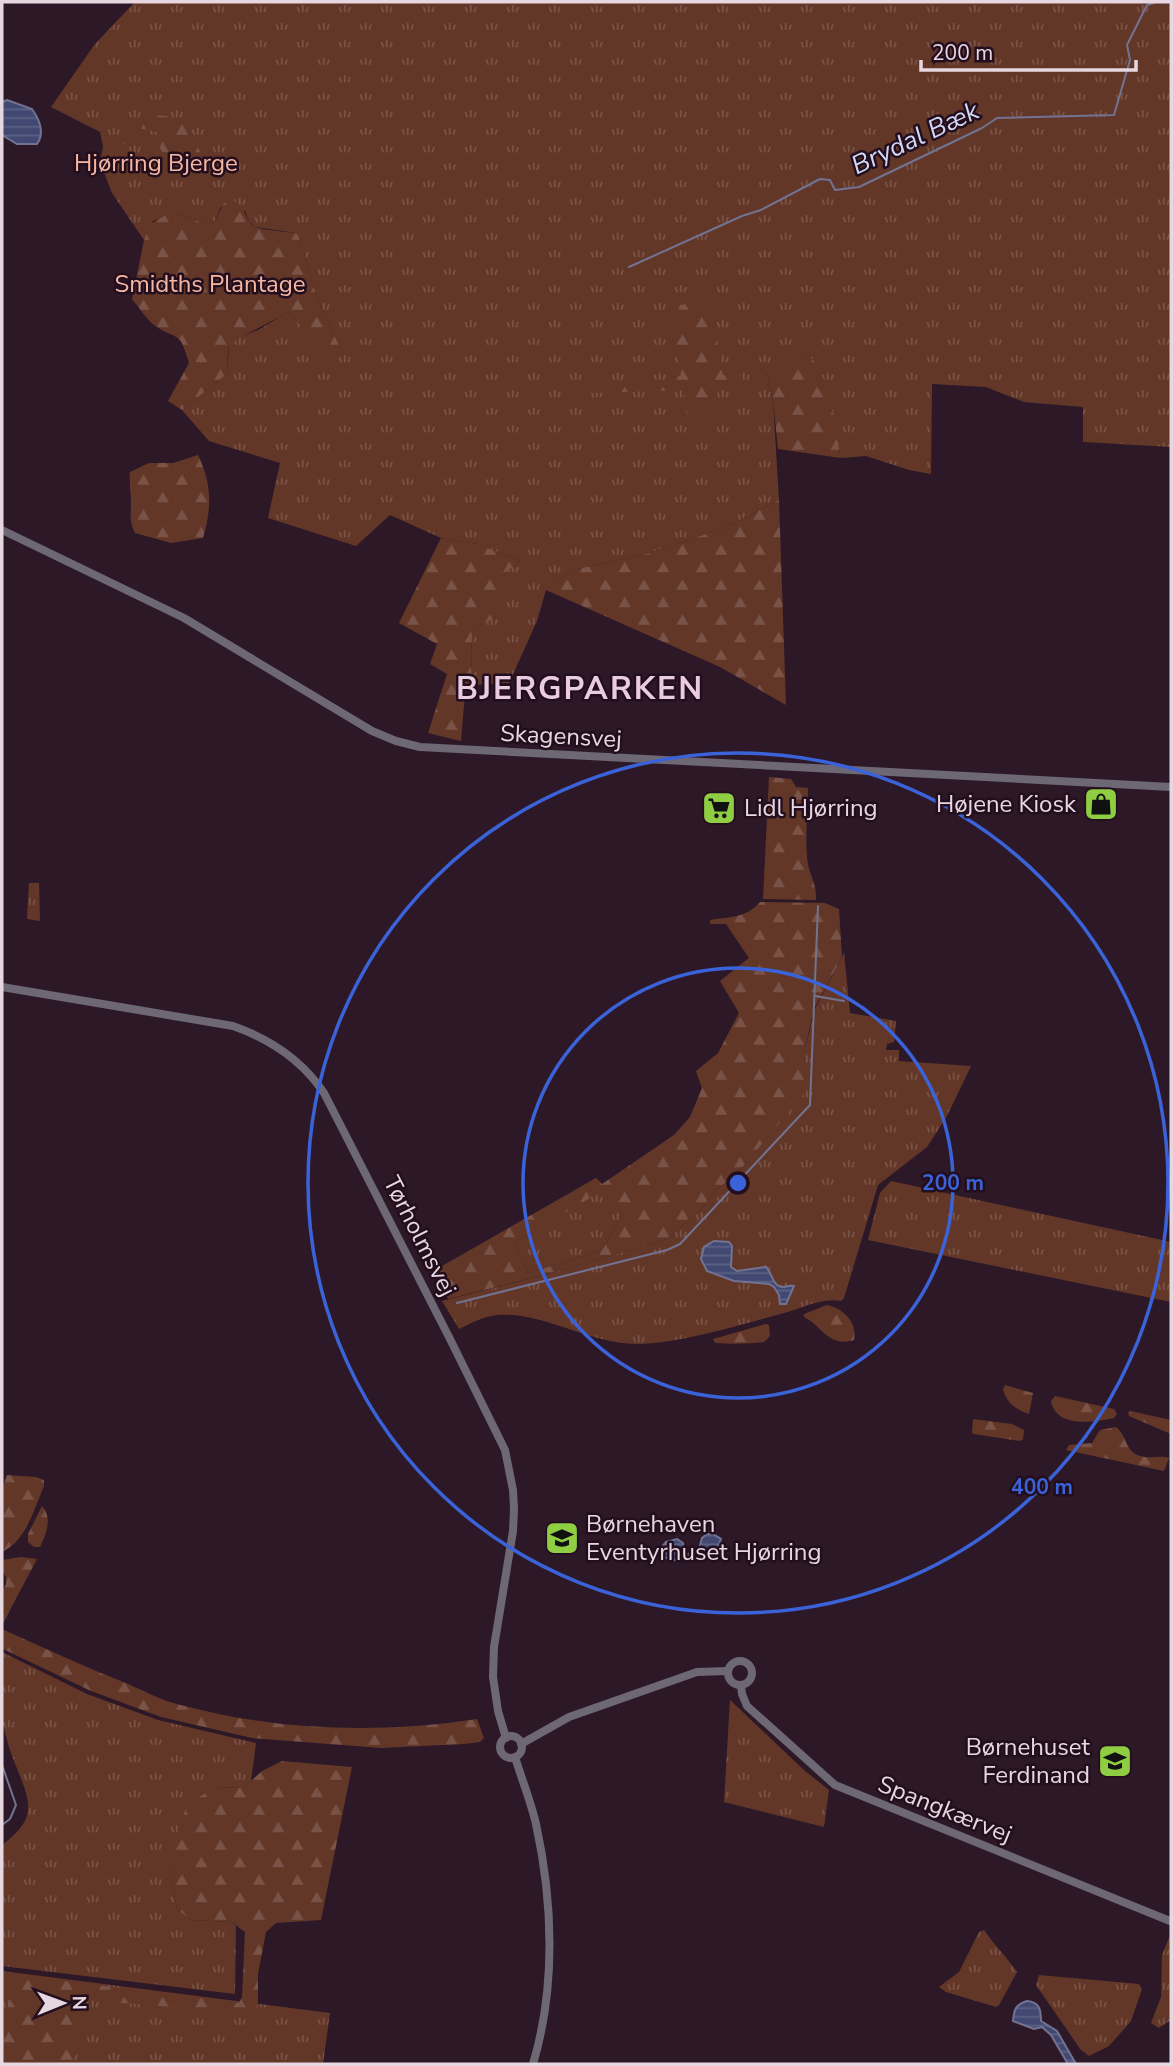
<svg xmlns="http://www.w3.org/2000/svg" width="1173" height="2066" viewBox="0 0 1173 2066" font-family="'Nunito Sans',sans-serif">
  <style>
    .grass { fill: url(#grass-tufts) }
    .forest { fill: url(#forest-firs); fill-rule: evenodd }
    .water { fill: url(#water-rules); stroke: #727393; stroke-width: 2 }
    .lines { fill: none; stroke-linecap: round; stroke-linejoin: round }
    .stream { stroke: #727393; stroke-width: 2 }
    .minor { stroke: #6d6873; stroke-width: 8 }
    .ring { fill: none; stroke: #3b63d9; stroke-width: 3.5 }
    .labels { text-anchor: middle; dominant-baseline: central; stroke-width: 5; stroke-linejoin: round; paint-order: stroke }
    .park-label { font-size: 24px; fill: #f6b7a2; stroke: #230e1e }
    .street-label { font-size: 24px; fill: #e6d7e1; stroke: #230e1e }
    .poi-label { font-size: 24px; fill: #e6d7e1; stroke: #230e1e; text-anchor: end }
    .water-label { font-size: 26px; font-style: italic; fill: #d2d8f4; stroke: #230e1e }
    .district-label { font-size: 32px; font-weight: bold; letter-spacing: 2px; fill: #eacce1; stroke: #230e1e }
    .centre { fill: #3b63d9; stroke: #230e1e; stroke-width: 3.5 }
    .ring-label { font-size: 21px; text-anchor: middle; font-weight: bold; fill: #3b63d9; stroke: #230e1e; stroke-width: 5; stroke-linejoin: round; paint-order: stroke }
  </style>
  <defs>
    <pattern id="grass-tufts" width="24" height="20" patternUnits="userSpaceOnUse" patternTransform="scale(1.75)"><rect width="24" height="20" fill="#633728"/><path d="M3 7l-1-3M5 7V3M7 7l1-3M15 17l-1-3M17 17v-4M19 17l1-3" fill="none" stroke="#795347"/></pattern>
    <pattern id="forest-firs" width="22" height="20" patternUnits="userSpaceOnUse" patternTransform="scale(1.75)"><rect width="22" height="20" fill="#633728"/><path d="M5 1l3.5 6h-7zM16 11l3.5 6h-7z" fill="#795347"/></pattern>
    <pattern id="water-rules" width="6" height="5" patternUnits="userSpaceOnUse" patternTransform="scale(1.75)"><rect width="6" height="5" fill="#414871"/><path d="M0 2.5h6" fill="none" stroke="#5c6285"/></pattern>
  </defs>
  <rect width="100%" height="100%" fill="#2d1827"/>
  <!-- grass -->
  <g class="grass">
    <polygon points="135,2 1171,2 1171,447 1083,442 1083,407 1024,402 986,387 932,384 931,474 909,470 866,456 841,458 836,434 807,353 767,374 773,401 779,500 724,528 646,554 572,570 546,590 537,621 509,683 471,685 472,631 496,617 499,578 520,561 477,544 441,538 390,515 356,546 268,518 280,463 209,441 182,410 227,374 229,345 233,340 258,330 288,312 315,340 341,350 316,295 299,237 296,233 255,227 249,221 245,211 221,207 214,223 208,225 177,213 153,221 144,240 112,193 100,162 103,146 100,132 51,107 95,44"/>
    <polygon points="29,883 39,883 40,921 27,919"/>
    <path d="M844,953l6,60 46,8 -2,21 -7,2 -1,6h13v11l72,5 -24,50 -20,31 -49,38 -34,113 -3,3c-20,-4 -38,7 -57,12 -45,12 -98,29 -145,31 -49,1 -93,-32 -141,-29 -14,1 -27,8 -39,14l-17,-28 110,-28 115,-34 37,-32 7,-12 29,-25 67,-81 -3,-36 11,-44z"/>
    <polygon points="891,1181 1171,1242 1171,1302 868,1240 880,1193"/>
    <polygon points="607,1187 622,1215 602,1250 528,1273 515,1242"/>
    <path d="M2,1652l85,42 71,26 98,23 -5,38 -8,7 -28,-1 -46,82 8,40 13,11 42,2 4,4 -1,68 -233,-28v-121c36,-27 29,-42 14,-79 -6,-14 -10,-28 -13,-42 -3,-22 -1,-49 -1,-72z"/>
    <polygon points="730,1700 805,1771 829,1790 824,1827 724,1802"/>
    <path d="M984,1930c10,15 23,27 33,42l-18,33 -3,2 -50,-15 -7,-5 20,-15 20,-40z"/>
    <polygon points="1170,1935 1171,2020 1159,2028 1151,2023 1161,1997 1162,1955"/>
    <polygon points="2,1971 330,2013 323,2064 2,2064"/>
    <polygon points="1039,1975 1139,1984 1142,1989 1131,2021 1109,2046 1089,2056 1081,2050 1036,1985"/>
  </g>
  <!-- forest -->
  <g class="forest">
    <path d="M149,116c34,-4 40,15 54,41l-4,9 -4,1c-10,-4 -29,-8 -34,-17 -3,-6 -1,-13 -3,-18l-20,-4 -13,16 -7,-5 7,-13z"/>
    <path d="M233,200c12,6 13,22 22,27 6,3 33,5 41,6l3,4 17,58 25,55c-20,5 -40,-25 -53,-38 -9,6 -57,29 -59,34 -2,8 -1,20 -2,28l-45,36 -14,-9 21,-38c-10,-35 -11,-21 -35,-38 -8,-6 -15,-18 -22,-26l12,-59 6,-16 18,-10 9,-1 31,12 6,-2 10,-20z"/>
    <path d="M711,301c8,24 4,50 12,74h16l7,8 -26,5 -14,29 -14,8 -6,-14 -2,-21 -93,3 -1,-7 79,-6 12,-5 -8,-51 7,-19z"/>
    <path d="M807,353c27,29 26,67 34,105l-63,-9 -5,-48 -6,-28z"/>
    <path d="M198,455c14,30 14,51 5,83l-32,5 -36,-10c-6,-12 -4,-17 -4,-30 0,-11 -2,-19 -1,-31l19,-9h24z"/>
    <polygon points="779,500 786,705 720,667 546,590 572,570 646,554 724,528"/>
    <polygon points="441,538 477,544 520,561 499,578 505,601 496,617 472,631 471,685 465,693 461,741 428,733 447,674 430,664 437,644 399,623"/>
    <path d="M769,777l22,2 5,8 12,1c0,23 -3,46 -1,69 1,17 10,25 9,43l-53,-1z"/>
    <path d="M760,902l65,1 14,6 3,48 -28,52 -10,44 4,36 -68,81 -29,25 -7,12 -37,32 -115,34 -104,26 -13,-29 161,-92 6,6 72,-49 16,-18 12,-29 -6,-17 22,-18 21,-40 -19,-32 29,-23 -23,-34h-16v-4c18,-3 37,-2 50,-18zM607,1188l15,27 -20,35 -74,23 -13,-31z"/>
    <path d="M827,1305c16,3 31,18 27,35 -25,8 -32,-14 -50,-23v-3z"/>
    <path d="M766,1324l3,1 1,11 -6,6c-16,2 -32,2 -49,1l-2,-4z"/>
    <path d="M1005,1385l28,8 -4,21c-13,-4 -23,-12 -26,-25z"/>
    <path d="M1055,1396l59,13 3,5 -3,4c-19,4 -58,11 -63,-17z"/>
    <polygon points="1130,1411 1171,1420 1171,1434 1129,1416 1128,1413"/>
    <polygon points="973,1419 1012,1424 1024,1430 1023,1439 1020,1441 974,1434 972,1433"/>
    <path d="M1116,1427c11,8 9,25 24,29 10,3 19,-1 29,2l-5,13 -98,-21 3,-5 23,-2 8,-13z"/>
    <path d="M7,1475l29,2 8,3v6c-10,23 -18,55 -42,66v-63z"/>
    <path d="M42,1506c11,12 4,28 -2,41h-6l-6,-5v-8z"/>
    <polygon points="21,1557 37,1559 2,1625 2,1592 6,1584 6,1577 2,1570 2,1560"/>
    <path d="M2,1629c42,19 83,38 126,55 16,7 33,16 49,20 97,27 201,30 300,15l7,19 -4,4 -16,2 -83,4 -129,-10 -91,-21 -70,-26 -88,-42z"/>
    <polygon points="282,1761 352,1767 321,1920 276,1923 266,1932 258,1974 258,2004 252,2013 84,2000 79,2013 72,2064 2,2064 2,2040 11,1995 24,1976 239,2003 242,1997 245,1932 232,1922 190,1920 177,1909 169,1869 178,1828 188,1804 215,1787 243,1788 262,1771"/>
  </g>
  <!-- water -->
  <g class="water">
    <path d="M7,100l25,9c7,10 13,24 5,35h-20l-15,-9v-33z"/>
    <path d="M714,1241l15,1 3,4 -1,21 6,4 29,-4c6,6 7,20 17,20 4,0 7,-2 11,-1l-8,18h-6l-1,-9 -5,-8 -5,-3 -35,-3 -27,-10 -6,-12 3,-12z"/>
    <polygon points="707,1534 713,1534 721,1539 715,1555 708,1557 698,1552 678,1561 666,1558 661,1553 661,1548 666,1542 677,1539 683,1543 684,1556 699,1549 702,1538"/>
    <path d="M1027,2001c12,1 14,8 14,20l16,10 19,33h-8l-17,-29 -9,-8 -8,2 -21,-8c1,-11 2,-16 14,-20z"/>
  </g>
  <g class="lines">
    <!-- stream -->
    <g class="stream">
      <polyline points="629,267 742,216 761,210 820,179 830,180 835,190 859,187 982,128 997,118 1114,115 1130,60 1127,45 1147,5 1156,2"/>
      <polyline points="815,996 844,1001"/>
      <polyline points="457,1303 667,1250 680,1244 810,1105 818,906"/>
      <polyline points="2,1765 16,1805 10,1819 2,1825"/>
    </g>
    <!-- minor -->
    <g class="minor">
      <polyline points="2,530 184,618 372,731 396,741 420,747 1171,787"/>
      <path d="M2,987l231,39c37,13 69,34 91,67l126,246 55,111 8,40 1,19 -1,22 -19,116 -1,30 5,34 8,27"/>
      <circle cx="740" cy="1673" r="12"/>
      <polyline points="741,1685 742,1694 747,1706 835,1785 1170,1921"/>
      <circle cx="511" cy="1747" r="11"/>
      <polyline points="521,1744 569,1717 697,1672 728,1671"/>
      <path d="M515,1757c7,23 16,45 21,67 17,78 20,163 -3,240"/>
    </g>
  </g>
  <!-- distance rings -->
  <g class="ring">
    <circle cx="738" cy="1183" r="215"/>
    <circle cx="738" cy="1183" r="430"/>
  </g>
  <!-- icons -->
  <defs>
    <g id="shop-square" transform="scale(1.75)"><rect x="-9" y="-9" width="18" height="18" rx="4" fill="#8fcd42" stroke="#230e1e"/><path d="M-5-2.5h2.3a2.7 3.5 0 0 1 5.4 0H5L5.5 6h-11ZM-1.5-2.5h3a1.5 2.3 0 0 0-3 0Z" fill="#111"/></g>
    <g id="supermarket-square" transform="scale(1.75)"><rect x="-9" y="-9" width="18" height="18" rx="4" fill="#8fcd42" stroke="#230e1e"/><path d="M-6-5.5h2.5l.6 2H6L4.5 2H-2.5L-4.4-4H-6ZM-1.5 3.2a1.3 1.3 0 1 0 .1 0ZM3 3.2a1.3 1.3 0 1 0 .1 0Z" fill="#111"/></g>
    <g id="school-square" transform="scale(1.75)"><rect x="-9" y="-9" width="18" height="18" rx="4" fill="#8fcd42" stroke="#230e1e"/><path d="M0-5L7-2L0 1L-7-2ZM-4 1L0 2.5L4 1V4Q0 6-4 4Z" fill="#111"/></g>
  </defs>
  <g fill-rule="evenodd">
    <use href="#shop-square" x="1101" y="804"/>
    <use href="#supermarket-square" x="719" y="808"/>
    <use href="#school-square" x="562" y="1538"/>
    <use href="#school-square" x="1115" y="1761"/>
  </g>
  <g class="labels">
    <!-- park labels -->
    <g class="park-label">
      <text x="156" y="163">Hjørring Bjerge</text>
      <text x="210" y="284">Smidths Plantage</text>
    </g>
    <!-- street labels -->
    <g class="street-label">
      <text transform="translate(561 736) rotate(3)">Skagensvej</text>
      <text transform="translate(420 1236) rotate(63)">Tørholmsvej</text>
      <text transform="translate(945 1809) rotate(22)">Spangkærvej</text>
    </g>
    <!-- poi labels -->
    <g class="poi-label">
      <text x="1076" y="804">Højene Kiosk</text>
      <text x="744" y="808" text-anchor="start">Lidl Hjørring</text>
      <text x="586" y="1524" text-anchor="start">Børnehaven<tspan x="586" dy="28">Eventyrhuset Hjørring</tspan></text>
      <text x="1090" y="1747">Børnehuset<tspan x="1090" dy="28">Ferdinand</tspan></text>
    </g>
    <!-- water labels -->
    <g class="water-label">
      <text transform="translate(915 138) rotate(-25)">Brydal Bæk</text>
    </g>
    <!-- district labels -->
    <g class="district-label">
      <text x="580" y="688">BJERGPARKEN</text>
    </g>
  </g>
  <circle cx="738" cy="1183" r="10" class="centre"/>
  <g class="ring-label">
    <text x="953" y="1190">200 m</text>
    <text x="1042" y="1494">400 m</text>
  </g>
  <!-- border -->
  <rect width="1173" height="2066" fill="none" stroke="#e6d7e1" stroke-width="7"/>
  <!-- north arrow -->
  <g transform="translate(63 2003) rotate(89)" stroke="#230e1e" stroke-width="5" paint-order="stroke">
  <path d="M0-5L12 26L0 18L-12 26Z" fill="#e6d7e1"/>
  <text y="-10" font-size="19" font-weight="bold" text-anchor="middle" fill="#e6d7e1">N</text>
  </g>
  <!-- scale -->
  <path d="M921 60v10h215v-10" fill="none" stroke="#e6d7e1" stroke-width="3.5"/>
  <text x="932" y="60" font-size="21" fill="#e6d7e1" stroke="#230e1e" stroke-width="5" paint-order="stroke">200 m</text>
</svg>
